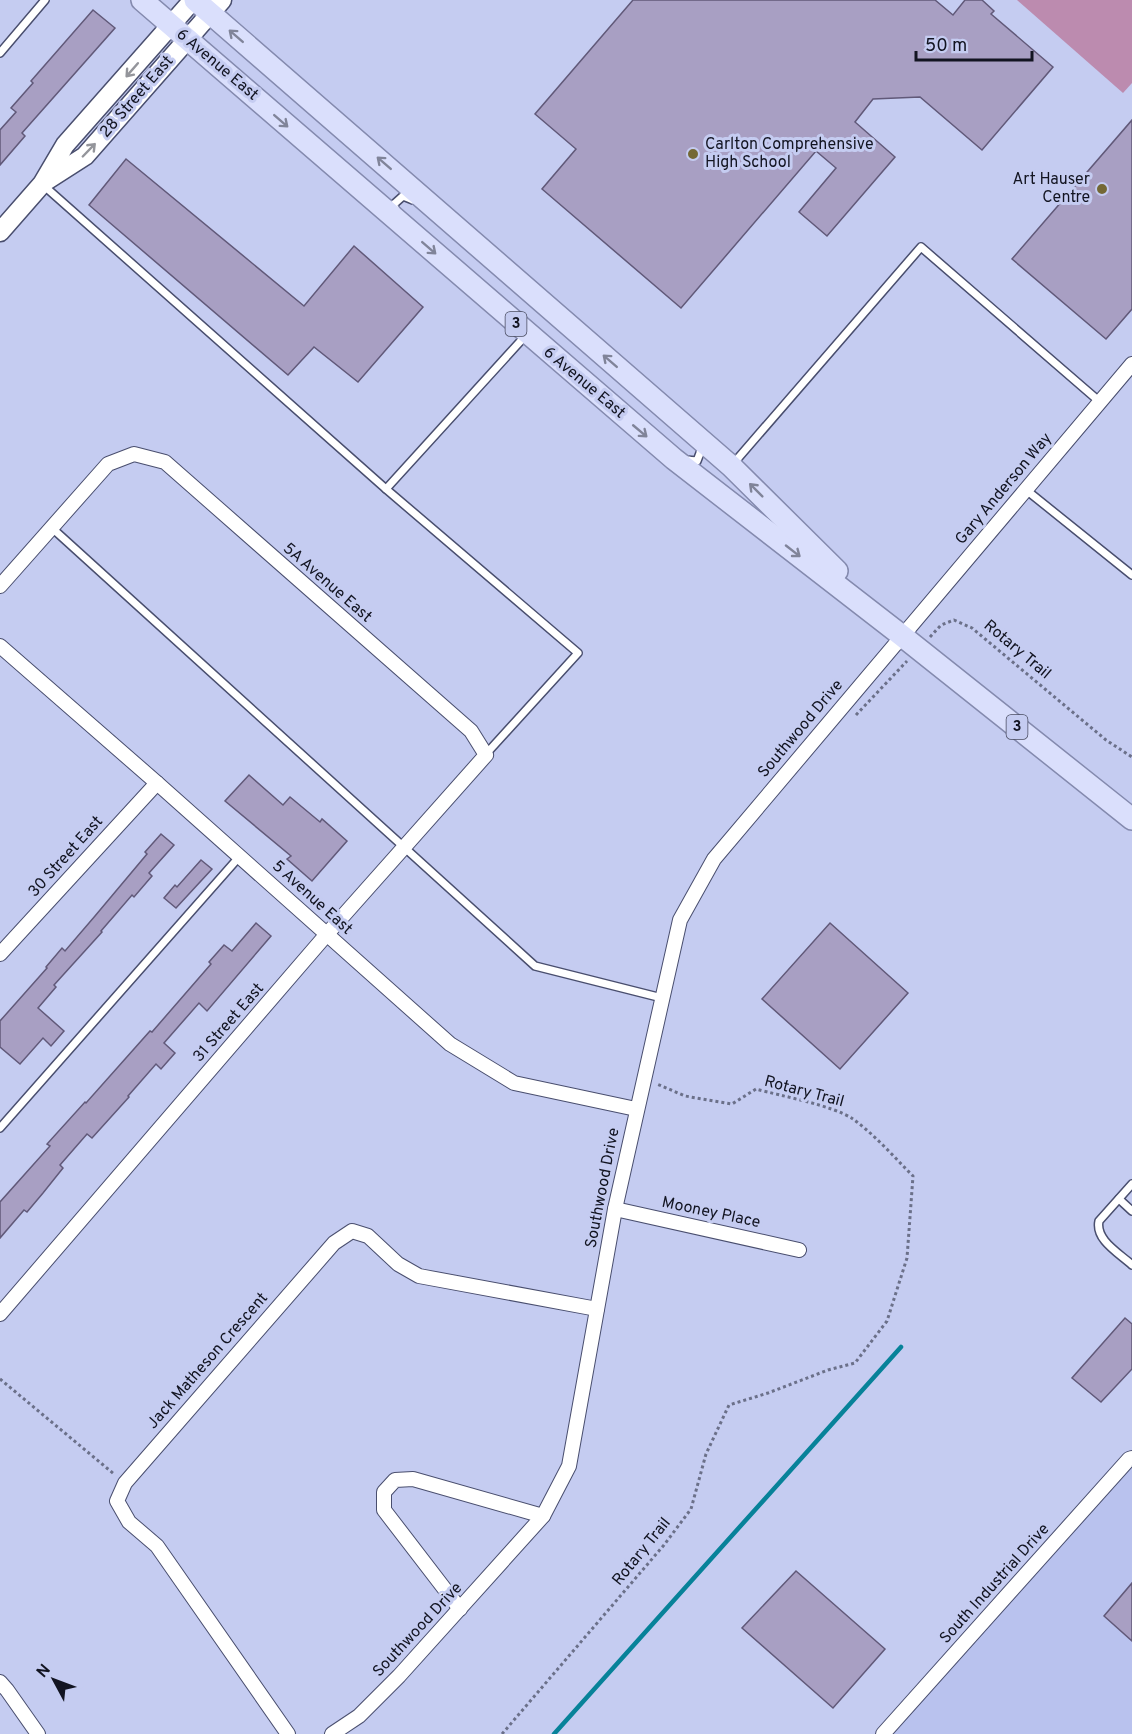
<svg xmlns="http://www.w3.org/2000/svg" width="1132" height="1734" viewBox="0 0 1132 1734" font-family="Overpass,sans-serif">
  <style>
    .built { fill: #b9c2ee }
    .green { fill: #bc8baf }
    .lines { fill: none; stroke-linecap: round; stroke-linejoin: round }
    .stream { stroke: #078299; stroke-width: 4.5 }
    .building { fill: #a89fc3; stroke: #615979; stroke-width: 1.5 }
    .lane-casing { stroke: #494e6e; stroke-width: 10 }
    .street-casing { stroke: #494e6e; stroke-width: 16 }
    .secondary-casing { stroke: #494e6e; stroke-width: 21 }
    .primary-casing { stroke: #848aae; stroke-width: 24 }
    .path { stroke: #6b7089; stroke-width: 3; stroke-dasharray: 3 3; stroke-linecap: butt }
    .lane { stroke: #fff; stroke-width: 7 }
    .street { stroke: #fff; stroke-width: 14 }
    .secondary { stroke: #fff; stroke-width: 18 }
    .primary { stroke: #dadffc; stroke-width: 21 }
    .oneway { stroke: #808499 }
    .oneway2 { stroke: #94959b }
    .poi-dot { fill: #746835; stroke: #c5ccf1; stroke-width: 2 }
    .labels { text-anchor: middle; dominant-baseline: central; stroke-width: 6; stroke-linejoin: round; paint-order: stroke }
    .shield { fill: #c5ccf1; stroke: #484b5f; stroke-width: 1.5 }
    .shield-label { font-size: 15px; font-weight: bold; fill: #121421 }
    .street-label { font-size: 16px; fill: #121421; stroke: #c5ccf1 }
    .poi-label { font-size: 16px; fill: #121421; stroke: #c5ccf1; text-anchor: start }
  </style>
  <rect width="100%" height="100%" fill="#c5ccf1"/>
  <!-- built -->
  <polygon class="built" points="1132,1462 1132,1734 883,1734"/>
  <!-- green -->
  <polygon class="green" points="1017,0 1132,0 1132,83 1123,93"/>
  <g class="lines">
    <!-- stream -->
    <polyline class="stream" points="554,1734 901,1347"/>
  </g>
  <!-- building -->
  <g class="building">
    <polygon points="633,0 935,0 953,15 965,0 982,0 994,11 991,14 1053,67 982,150 920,97 873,99 855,122 895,157 827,236 799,212 836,168 816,151 681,308 542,189 576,149 535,114"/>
    <polygon points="93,10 115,28 22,133 25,136 0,165 0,130 16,112 11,108 33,83 31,81"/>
    <polygon points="1132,120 1132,309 1106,339 1012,259"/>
    <polygon points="126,159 304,306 354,246 423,307 358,382 314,347 288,375 89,205"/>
    <polygon points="249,775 283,805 290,797 320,822 322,819 347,841 312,881 287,859 291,856 225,801"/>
    <polygon points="161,834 174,845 149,873 152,876 134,897 132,895 101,931 102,932 54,985 56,987 38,1008 64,1031 51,1046 43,1038 20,1064 0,1047 0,1021 47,968 46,967 62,948 65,951 95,916 147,854 145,852"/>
    <polygon points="201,860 212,869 176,908 164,898 175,885 177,887"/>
    <polygon points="256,923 271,936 207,1011 199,1003 164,1043 175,1053 161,1069 156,1064 128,1096 129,1097 92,1138 87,1134 60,1165 63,1168 43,1193 27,1212 24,1210 0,1238 0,1202 50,1146 47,1144 85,1102 86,1103 150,1031 152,1032 211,964 209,962 224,945 232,951"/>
    <polygon points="830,923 908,993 840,1069 762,999"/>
    <polygon points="1125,1318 1132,1324 1132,1369 1101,1402 1072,1378"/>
    <polygon points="796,1571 885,1649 833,1708 742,1628"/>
    <polygon points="1132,1583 1132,1641 1104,1616"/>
  </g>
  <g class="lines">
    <!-- lane casing -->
    <g class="lane-casing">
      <g id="lane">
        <polyline points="0,53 45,0"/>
        <polyline points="42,184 386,489 578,653 486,754"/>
        <polyline points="396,210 393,205 403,196 413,200"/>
        <polyline points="686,460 697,461 703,445"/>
        <polyline points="733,464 921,247 1100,402"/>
        <polyline points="386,489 527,334"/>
        <polyline points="1025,489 1132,575"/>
        <polyline points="52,528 535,966 662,998"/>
        <polyline points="0,1128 240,856"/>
        <path d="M1132,1184l-33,37c-4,19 20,32 33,44"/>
        <polyline points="1119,1199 1132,1211"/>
      </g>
    </g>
    <!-- street casing -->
    <g class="street-casing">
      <g id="street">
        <polyline points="0,586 108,464 134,454 165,462 471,731 486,755 327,934 0,1314"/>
        <polyline points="0,646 157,783 450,1044 514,1083 636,1109"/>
        <polyline points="0,954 157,783"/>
        <polyline points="615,1209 799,1250"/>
        <polyline points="460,1609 384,1510 384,1492 395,1480 413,1479 543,1516"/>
        <polyline points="0,1682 7,1690 38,1734"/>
        <polyline points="288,1734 157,1546 129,1522 117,1501 125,1483 334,1243 352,1231 368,1236 398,1264 419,1276 597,1309"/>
        <polyline points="332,1734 359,1716 399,1676 543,1516 569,1466 615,1209 680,920 714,859 1132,364"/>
        <polyline points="883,1734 1129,1459 1132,1458"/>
      </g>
    </g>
    <!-- secondary casing -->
    <g class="secondary-casing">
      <g id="secondary">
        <polyline points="46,181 85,156 222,0"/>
        <polyline points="0,232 42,184 65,145 193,0"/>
      </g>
    </g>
    <!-- primary casing -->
    <g class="primary-casing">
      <g id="primary">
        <polyline points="142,0 674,459 901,635 1132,819"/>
        <polyline points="195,0 731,466 837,571"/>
      </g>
    </g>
    <!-- path -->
    <g class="path">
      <polyline points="930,637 941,625 954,620 972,628 1106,740 1132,757"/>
      <polyline points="856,715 907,661"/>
      <polyline points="0,1379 114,1474"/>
      <path d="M502,1734l162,-189 27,-36 15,-55 23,-49 39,-12 60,-23 27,-7 32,-42 20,-63 6,-82c-19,-19 -38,-41 -60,-57 -21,-14 -72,-23 -97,-30l-24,15 -47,-8 -28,-12"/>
    </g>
    <!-- lane -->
    <use href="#lane" class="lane"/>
    <!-- street -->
    <use href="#street" class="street"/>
    <!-- secondary -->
    <use href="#secondary" class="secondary"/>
    <!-- primary -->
    <use href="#primary" class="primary"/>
  </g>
  <!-- one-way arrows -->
  <defs><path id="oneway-shaft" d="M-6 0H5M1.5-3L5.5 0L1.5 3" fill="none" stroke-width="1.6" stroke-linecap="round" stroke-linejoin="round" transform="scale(1.5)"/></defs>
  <g class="oneway">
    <use href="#oneway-shaft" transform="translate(236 36) rotate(-139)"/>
    <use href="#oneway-shaft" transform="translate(281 121) rotate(41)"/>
    <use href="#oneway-shaft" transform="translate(384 163) rotate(-139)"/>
    <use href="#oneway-shaft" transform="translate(429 248) rotate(41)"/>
    <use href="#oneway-shaft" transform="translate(610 361) rotate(-139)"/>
    <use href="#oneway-shaft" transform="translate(640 431) rotate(40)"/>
    <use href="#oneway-shaft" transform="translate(756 490) rotate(-135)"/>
    <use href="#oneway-shaft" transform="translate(793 551) rotate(38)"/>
  </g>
  <g class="oneway2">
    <use href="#oneway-shaft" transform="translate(132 70) rotate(131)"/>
    <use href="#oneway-shaft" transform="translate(89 150) rotate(-46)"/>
  </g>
  <!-- markers -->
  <g class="poi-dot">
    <circle cx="693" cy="154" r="6"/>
    <circle cx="1102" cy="189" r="6"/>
  </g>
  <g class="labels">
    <!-- shield labels -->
    <g class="shield">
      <rect x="505.5" y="312" width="21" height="24" rx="4.5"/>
      <rect x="1006.5" y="715" width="21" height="24" rx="4.5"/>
    </g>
    <g class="shield-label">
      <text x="516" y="324">3</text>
      <text x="1017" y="727">3</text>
    </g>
    <!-- street labels -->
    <g class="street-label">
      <text transform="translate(217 65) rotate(40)">6 Avenue East</text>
      <text transform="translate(137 97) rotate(-49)">28 Street East</text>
      <text transform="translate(584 383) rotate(40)">6 Avenue East</text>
      <text transform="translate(1004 489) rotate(-50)">Gary Anderson Way</text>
      <text transform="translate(327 583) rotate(41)">5A Avenue East</text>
      <text transform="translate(1017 650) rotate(40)">Rotary Trail</text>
      <text transform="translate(801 729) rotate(-50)">Southwood Drive</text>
      <text transform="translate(66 857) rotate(-48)">30 Street East</text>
      <text transform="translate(312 898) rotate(42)">5 Avenue East</text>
      <text transform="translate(229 1023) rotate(-49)">31 Street East</text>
      <text transform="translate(804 1092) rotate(15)">Rotary Trail</text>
      <text transform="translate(603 1188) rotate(-79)">Southwood Drive</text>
      <text transform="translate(711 1213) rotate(12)">Mooney Place</text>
      <text transform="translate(208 1361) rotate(-49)">Jack Matheson Crescent</text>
      <text transform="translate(642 1552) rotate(-51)">Rotary Trail</text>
      <text transform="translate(995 1584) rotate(-48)">South Industrial Drive</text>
      <text transform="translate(418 1630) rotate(-47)">Southwood Drive</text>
    </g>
    <!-- poi labels -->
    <g class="poi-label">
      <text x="705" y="145">Carlton Comprehensive<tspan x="705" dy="18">High School</tspan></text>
      <text x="1090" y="180" text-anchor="end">Art Hauser<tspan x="1090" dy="18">Centre</tspan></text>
    </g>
  </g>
  <!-- north arrow -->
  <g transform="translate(54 1680) rotate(311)" stroke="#c5ccf1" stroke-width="4.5" paint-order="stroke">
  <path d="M0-4.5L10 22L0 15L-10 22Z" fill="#121421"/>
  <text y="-9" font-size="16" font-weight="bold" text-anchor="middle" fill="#121421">N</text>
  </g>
  <!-- scale -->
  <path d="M916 51v9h116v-9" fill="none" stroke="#121421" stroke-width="3"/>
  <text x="925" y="51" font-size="18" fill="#121421" stroke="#c5ccf1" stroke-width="4.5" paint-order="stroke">50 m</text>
</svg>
